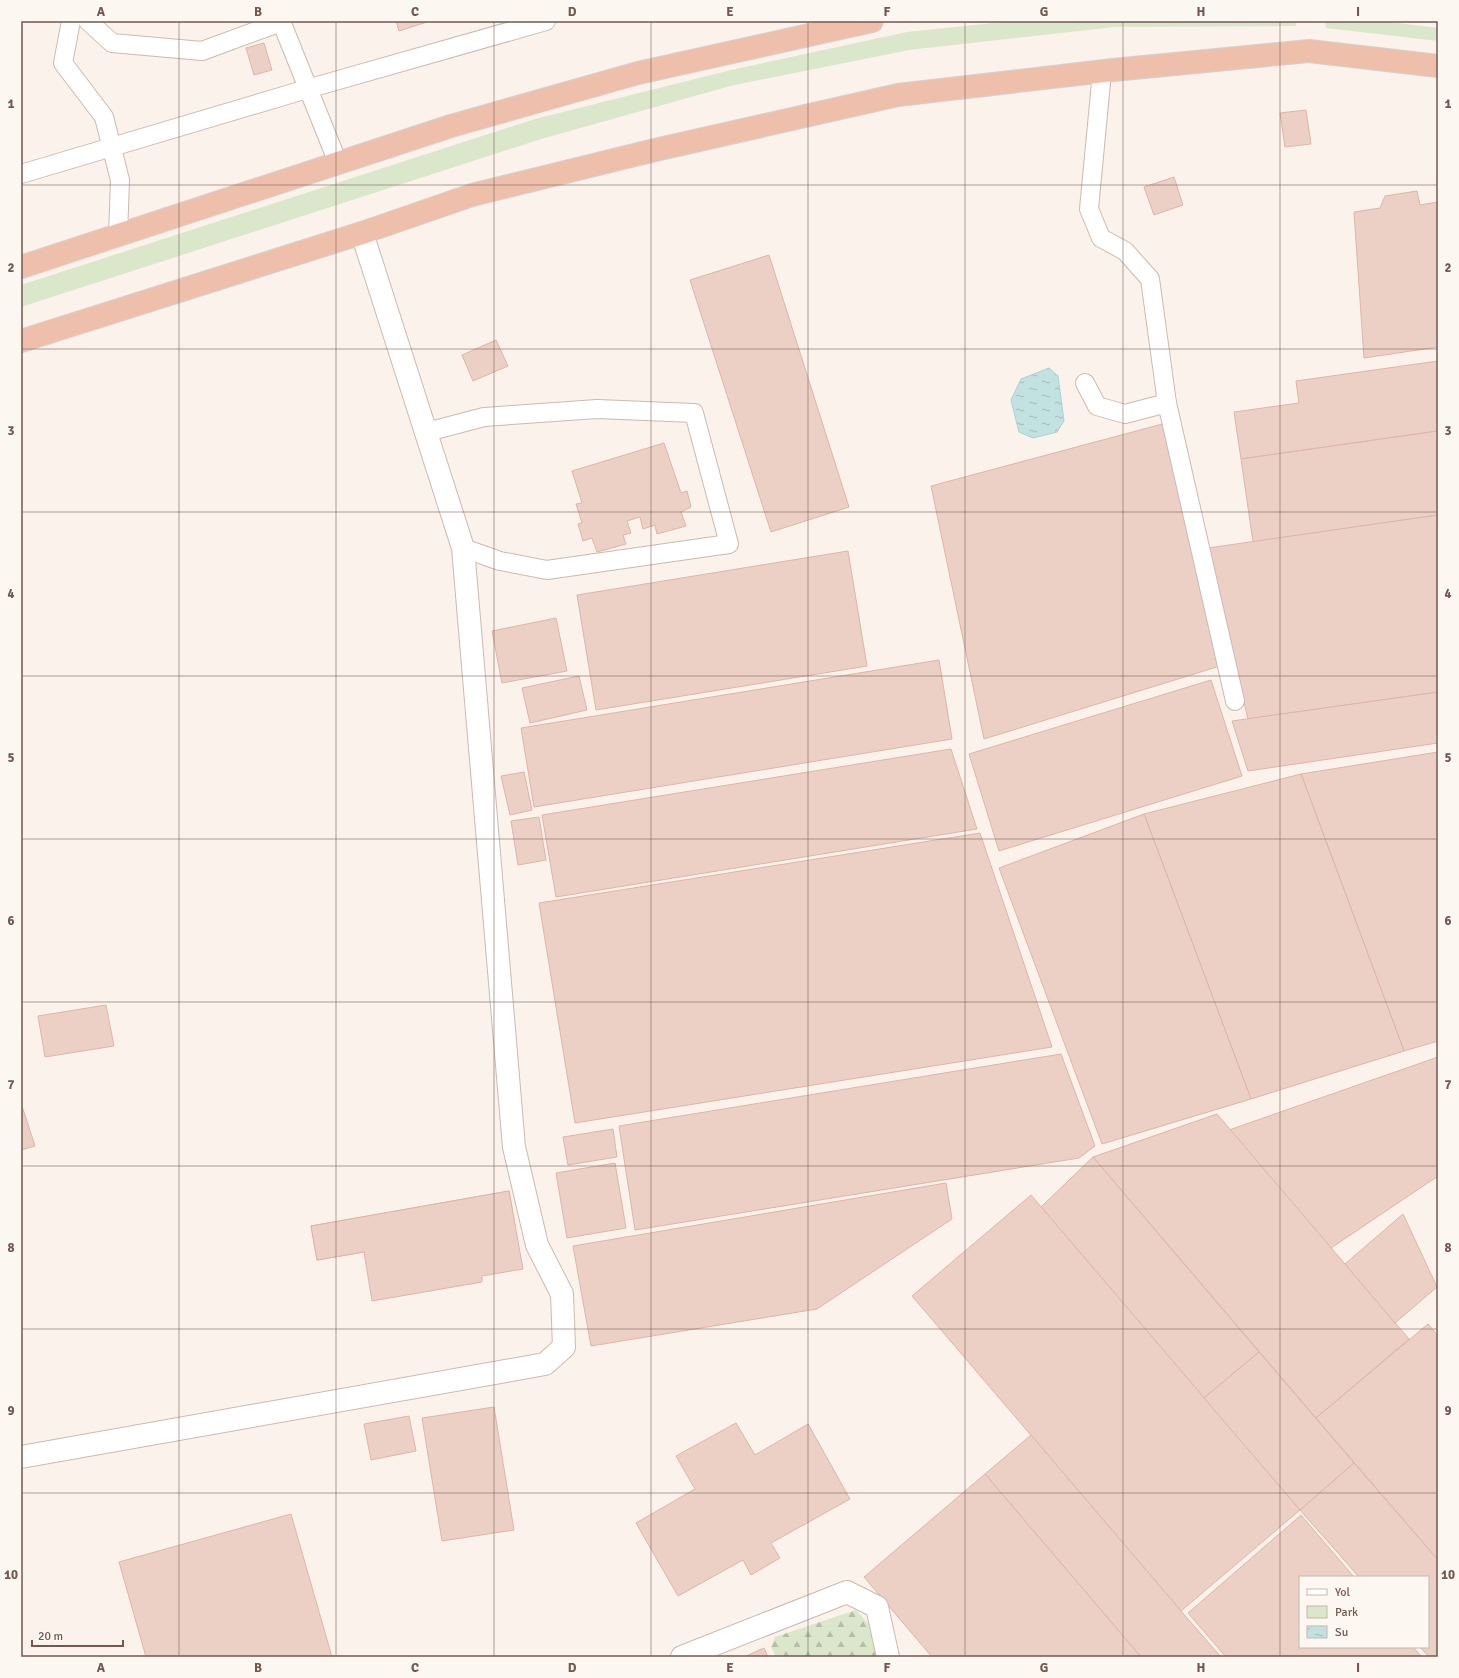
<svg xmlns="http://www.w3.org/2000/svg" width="1459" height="1678" viewBox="0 0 1459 1678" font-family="Signika,sans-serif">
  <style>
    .green { fill: #dae7cb }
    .forest { fill: url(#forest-firs) }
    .water { fill: url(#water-ripples); stroke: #a9d2d2 }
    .building { fill: #ecd0c6; stroke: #ddb5a9 }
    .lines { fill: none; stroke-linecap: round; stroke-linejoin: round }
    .service-casing { stroke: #cbbab2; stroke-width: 20 }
    .minor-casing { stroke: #cbbab2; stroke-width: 24 }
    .trunk-casing { stroke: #d8d0ce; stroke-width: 24 }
    .service { stroke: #fff; stroke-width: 18 }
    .minor { stroke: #fff; stroke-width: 22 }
    .trunk { stroke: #eec0ab; stroke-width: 22 }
    .grid { fill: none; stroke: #725851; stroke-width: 1; stroke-opacity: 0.55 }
    .neatline { fill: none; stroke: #725851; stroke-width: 1.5 }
    .grid-label { font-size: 13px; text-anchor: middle; font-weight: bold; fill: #725851 }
  </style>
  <defs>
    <pattern id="forest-firs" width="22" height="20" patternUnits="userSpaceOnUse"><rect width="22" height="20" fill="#dae7cb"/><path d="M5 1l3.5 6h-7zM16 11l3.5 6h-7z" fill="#b5bea7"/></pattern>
    <pattern id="water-ripples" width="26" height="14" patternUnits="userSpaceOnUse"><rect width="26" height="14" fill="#c2e2e2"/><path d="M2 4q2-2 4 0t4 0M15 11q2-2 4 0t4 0" fill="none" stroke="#a2baba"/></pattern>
  </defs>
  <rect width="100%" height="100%" fill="#faf2eb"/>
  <!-- green -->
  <g class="green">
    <polygon points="1013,21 1296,21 1296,26 1114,27 909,50 734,85 541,139 21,307 21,285 535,119 731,70 907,32"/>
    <polygon points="1325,21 1382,21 1438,28 1438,41 1326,28"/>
  </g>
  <!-- forest -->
  <polygon class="forest" points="856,1610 872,1628 879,1657 776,1657 771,1647 775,1637"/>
  <!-- water -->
  <polygon class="water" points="1049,368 1058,376 1064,421 1057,432 1033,438 1019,432 1011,400 1021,379"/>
  <!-- building -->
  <g class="building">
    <polygon points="396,21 430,21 399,31"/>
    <polygon points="264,43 272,70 254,75 246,48"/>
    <polygon points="1306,110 1311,144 1285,147 1280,113"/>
    <polygon points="1174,177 1183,205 1154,215 1144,187"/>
    <polygon points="1417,191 1420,205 1438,202 1438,347 1364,358 1354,212 1380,208 1385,196"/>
    <polygon points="769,255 849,507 771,532 690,280"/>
    <polygon points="496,340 508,366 473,381 462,355"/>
    <polygon points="1438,361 1438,431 1241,459 1234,412 1299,403 1296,381"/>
    <polygon points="1166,423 1220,666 984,739 931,486"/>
    <polygon points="1438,431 1438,515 1253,542 1241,459"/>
    <polygon points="664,443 681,493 687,491 691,507 681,512 686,526 657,534 655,525 643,529 640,517 627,521 631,533 623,535 626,544 597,552 592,538 583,541 578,524 582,523 576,504 582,503 572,471"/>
    <polygon points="1438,515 1438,692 1248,719 1208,548"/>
    <polygon points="848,551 867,666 596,710 577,595"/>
    <polygon points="556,618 567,671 502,683 492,631"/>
    <polygon points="939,660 952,739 534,807 521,728"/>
    <polygon points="579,676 587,710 530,723 522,688"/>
    <polygon points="1211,680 1242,776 999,851 969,754"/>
    <polygon points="1438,692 1438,743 1248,771 1232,721"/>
    <polygon points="951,749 977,829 556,897 542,815"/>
    <polygon points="1438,752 1438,1041 1404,1051 1301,774"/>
    <polygon points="524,772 532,810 510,815 501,776"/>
    <polygon points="1301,774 1404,1051 1251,1099 1144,814"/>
    <polygon points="1144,814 1251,1099 1102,1144 999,868"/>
    <polygon points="539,817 546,860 518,865 511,821"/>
    <polygon points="980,833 1052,1047 575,1123 539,903"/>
    <polygon points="106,1005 114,1046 45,1057 38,1016"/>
    <polygon points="1061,1054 1095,1146 1079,1158 635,1230 619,1126"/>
    <polygon points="1438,1057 1438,1176 1331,1248 1229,1130"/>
    <polygon points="21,1103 35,1146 21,1150"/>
    <polygon points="1217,1114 1409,1339 1316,1418 1093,1157"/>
    <polygon points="613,1129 617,1157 568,1165 563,1137"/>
    <polygon points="1093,1157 1259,1352 1204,1398 1041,1207"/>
    <polygon points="615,1163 626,1228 567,1238 556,1173"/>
    <polygon points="946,1183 952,1219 817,1309 591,1346 573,1246"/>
    <polygon points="509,1191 515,1226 317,1260 311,1226"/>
    <polygon points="509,1191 523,1269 482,1276 482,1282 372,1301 364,1252 317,1260 311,1226"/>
    <polygon points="1031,1195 1300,1510 1181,1611 912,1296"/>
    <polygon points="1403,1214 1437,1287 1395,1323 1345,1264"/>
    <polygon points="1428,1324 1438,1336 1438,1560 1316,1418"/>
    <polygon points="1259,1352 1354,1463 1300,1510 1204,1398"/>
    <polygon points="494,1407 514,1530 442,1541 422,1418"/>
    <polygon points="409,1416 416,1451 371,1460 364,1424"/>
    <polygon points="736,1423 755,1455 808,1424 850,1499 771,1543 780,1558 751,1575 743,1560 678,1596 636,1523 695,1489 676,1456"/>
    <polygon points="1031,1435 1181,1611 1221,1657 1141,1657 985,1474"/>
    <polygon points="1354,1463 1438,1560 1438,1657 1429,1657 1420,1647 1428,1647 1428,1577 1359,1577 1300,1510"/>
    <polygon points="985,1474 1141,1657 932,1657 864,1577"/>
    <polygon points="291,1514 332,1657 146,1657 119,1562"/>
    <polygon points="1301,1515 1354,1577 1300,1577 1300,1647 1413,1647 1422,1657 1226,1657 1188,1613"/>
    <polygon points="764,1648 768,1657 744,1657"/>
  </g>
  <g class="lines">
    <!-- service casing -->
    <g class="service-casing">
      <g id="service">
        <polyline points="71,21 63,63 104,117 120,180 118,235"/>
        <polyline points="88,21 112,43 202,51 281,22"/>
        <polyline points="281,21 338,163"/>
        <polyline points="1102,72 1089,209 1101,238 1125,251 1150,279 1167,403 1235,701"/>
        <polyline points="21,174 307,89 546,21"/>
        <polyline points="1085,383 1097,406 1125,414 1167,403"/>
        <polyline points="427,432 484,417 597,409 694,413 729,544 547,570 500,561 463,548"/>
      </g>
    </g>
    <!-- minor casing -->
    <g class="minor-casing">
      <g id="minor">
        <polyline points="21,1457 545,1364 564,1347 562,1294 537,1245 514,1147 463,548 362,233"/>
        <polyline points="682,1657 847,1592 877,1607 888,1657"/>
      </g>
    </g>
    <!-- trunk casing -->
    <g class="trunk-casing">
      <g id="trunk">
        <polyline points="21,267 451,126 638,73 872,21"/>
        <polyline points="21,341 362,233 472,195 655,150 898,95 1113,70 1309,51 1438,66"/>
      </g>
    </g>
    <!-- service -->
    <use href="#service" class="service"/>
    <!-- minor -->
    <use href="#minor" class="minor"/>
    <!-- trunk -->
    <use href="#trunk" class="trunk"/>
  </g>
  <!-- grid -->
  <path class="grid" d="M179,21v1636M336,21v1636M494,21v1636M651,21v1636M808,21v1636M965,21v1636M1123,21v1636M1280,21v1636M21,185h1417M21,349h1417M21,512h1417M21,676h1417M21,839h1417M21,1002h1417M21,1166h1417M21,1329h1417M21,1493h1417"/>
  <!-- border -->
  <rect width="1459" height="1678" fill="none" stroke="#fdf7f1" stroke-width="44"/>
  <!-- legend -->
  <rect x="1299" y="1576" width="130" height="72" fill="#fdf7f1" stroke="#c5b7b1"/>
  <rect x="1307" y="1589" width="20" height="6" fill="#ffffff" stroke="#c5b7b1"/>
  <text x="1335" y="1596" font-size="12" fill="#725851">Yol</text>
  <rect x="1307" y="1606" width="20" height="12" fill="#dae7cb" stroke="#c5b7b1"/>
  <text x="1335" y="1616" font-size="12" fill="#725851">Park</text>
  <rect x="1307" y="1626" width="20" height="12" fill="url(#water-ripples)" stroke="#c5b7b1"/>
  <text x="1335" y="1636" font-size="12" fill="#725851">Su</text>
  <!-- scale -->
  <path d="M32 1640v6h91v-6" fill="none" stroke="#725851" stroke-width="2"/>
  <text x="38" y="1640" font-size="12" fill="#725851" stroke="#fdf7f1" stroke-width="3" paint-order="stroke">20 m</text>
  <rect x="22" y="22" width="1415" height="1634" class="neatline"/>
  <g class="grid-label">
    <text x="101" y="16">A</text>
    <text x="258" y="16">B</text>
    <text x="415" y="16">C</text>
    <text x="572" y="16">D</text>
    <text x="730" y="16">E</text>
    <text x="887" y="16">F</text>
    <text x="1044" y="16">G</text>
    <text x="1201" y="16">H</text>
    <text x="1358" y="16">I</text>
    <text x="11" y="108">1</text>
    <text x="1448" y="108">1</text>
    <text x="11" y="272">2</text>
    <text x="1448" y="272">2</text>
    <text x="11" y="435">3</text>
    <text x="1448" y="435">3</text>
    <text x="11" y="598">4</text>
    <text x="1448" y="598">4</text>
    <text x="11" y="762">5</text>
    <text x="1448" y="762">5</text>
    <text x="11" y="925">6</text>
    <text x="1448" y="925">6</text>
    <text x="11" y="1089">7</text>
    <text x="1448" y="1089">7</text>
    <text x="11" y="1252">8</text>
    <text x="1448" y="1252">8</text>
    <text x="11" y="1415">9</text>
    <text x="1448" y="1415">9</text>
    <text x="11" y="1579">10</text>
    <text x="1448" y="1579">10</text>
    <text x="101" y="1672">A</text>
    <text x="258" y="1672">B</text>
    <text x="415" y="1672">C</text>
    <text x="572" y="1672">D</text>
    <text x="730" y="1672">E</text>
    <text x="887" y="1672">F</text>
    <text x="1044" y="1672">G</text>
    <text x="1201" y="1672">H</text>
    <text x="1358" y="1672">I</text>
  </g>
</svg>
